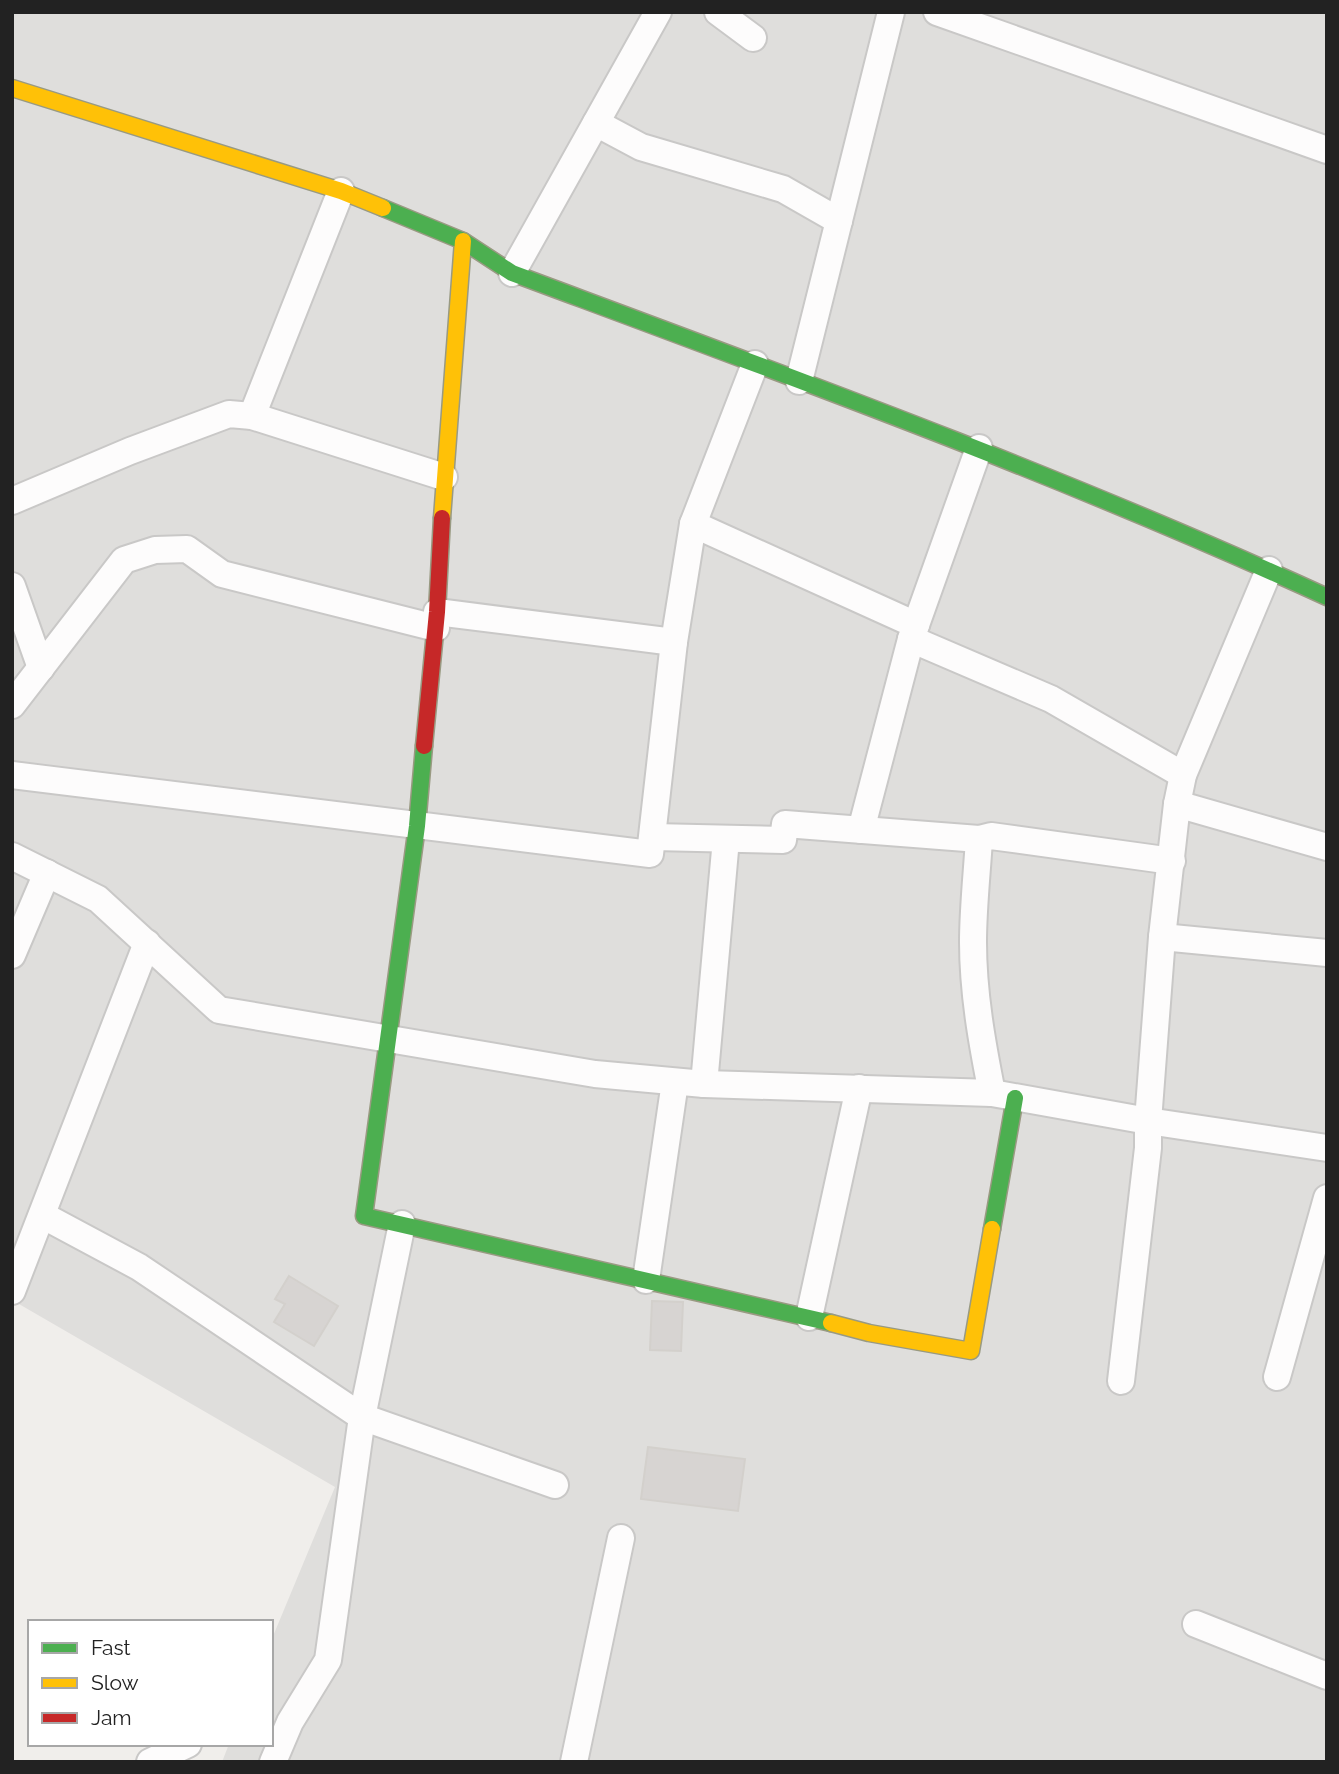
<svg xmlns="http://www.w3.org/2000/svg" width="1339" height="1774" viewBox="0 0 1339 1774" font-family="Raleway,sans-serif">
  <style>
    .residential { fill: #dfdedc }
    .building { fill: #d7d4d2; stroke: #d3d0cc; stroke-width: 2 }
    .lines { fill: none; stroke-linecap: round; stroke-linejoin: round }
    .street-casing { stroke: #c9c8c7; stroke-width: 30 }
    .fast-casing { stroke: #999a82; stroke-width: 19 }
    .slow-casing { stroke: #999a82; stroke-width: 19 }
    .jam-casing { stroke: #999a82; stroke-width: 19 }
    .street { stroke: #fdfcfc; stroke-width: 26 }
    .fast { stroke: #4caf50; stroke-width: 16 }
    .slow { stroke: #ffc107; stroke-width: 16 }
    .jam { stroke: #c62828; stroke-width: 16 }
  </style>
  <rect width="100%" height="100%" fill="#f0eeeb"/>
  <!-- residential -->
  <polygon class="residential" points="12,12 1327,12 1327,1762 222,1762 229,1744 271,1744 271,1641 335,1487 12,1300"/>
  <!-- building -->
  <g class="building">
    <polygon points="289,1276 338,1306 314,1346 274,1322 285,1304 275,1299"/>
    <polygon points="652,1301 683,1302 681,1351 650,1350"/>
    <polygon points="648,1447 745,1459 738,1511 641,1499"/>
  </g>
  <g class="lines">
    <!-- street casing -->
    <g class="street-casing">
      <g id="street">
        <polyline points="718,12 753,38"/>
        <polyline points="937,12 1327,150"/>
        <polyline points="596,123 641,147 783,189 839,221"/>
        <polyline points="512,273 658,12"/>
        <polyline points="799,381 891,12"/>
        <polyline points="252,416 341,191"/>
        <polyline points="12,501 130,451 229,414 252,416 444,477"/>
        <polyline points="693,524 916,625"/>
        <polyline points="12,586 41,668"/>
        <polyline points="437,612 674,642"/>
        <polyline points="911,639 1051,699 1183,775"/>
        <polyline points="12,705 124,560 155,550 187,549 222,574 436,628"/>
        <polyline points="12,775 650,854 674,642 693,524 755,364"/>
        <polyline points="1177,804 1327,847"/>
        <polyline points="861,830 911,639 979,448"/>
        <polyline points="653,837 783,840 785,824 979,839"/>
        <polyline points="12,856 98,899 219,1010 595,1074 704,1084 992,1093 1148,1121 1327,1148"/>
        <polyline points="1162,937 1327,953"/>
        <polyline points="12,955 47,873"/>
        <polyline points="704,1084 726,839"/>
        <path d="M992,1093c-10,-50 -19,-100 -19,-151 0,-34 4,-69 6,-103l12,-3 181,25"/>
        <polyline points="42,1215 139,1267 362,1417 555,1485"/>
        <polyline points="646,1280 675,1082"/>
        <polyline points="12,1291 147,943"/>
        <polyline points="809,1317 859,1088"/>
        <polyline points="1277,1377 1327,1198"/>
        <polyline points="1121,1381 1148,1148 1148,1121 1162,937 1177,804 1183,775 1269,570"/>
        <polyline points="1196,1624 1327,1676"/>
        <polyline points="150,1762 188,1744"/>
        <polyline points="273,1762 290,1722 328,1660 362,1417 402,1224"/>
        <polyline points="574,1762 621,1538"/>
      </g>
    </g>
    <!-- fast casing -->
    <g class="fast-casing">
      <g id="fast">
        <path d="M383,208l80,33 49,32c274,102 549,202 815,324"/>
        <polyline points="424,746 417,826 364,1216 831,1323"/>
        <polyline points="992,1229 1015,1098"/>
      </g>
    </g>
    <!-- slow casing -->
    <g class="slow-casing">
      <g id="slow">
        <polyline points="12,88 341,191 383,208"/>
        <polyline points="442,518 463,241"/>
        <polyline points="831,1323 869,1333 971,1351 992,1229"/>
      </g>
    </g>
    <!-- jam casing -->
    <g class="jam-casing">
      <polyline id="jam" points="424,746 437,612 442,518"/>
    </g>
    <!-- street -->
    <use href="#street" class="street"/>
    <!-- fast -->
    <use href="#fast" class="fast"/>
    <!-- slow -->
    <use href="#slow" class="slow"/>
    <!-- jam -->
    <use href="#jam" class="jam"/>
  </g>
  <!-- border -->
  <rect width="1339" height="1774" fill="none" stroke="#222222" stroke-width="28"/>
  <!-- legend -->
  <rect x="28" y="1620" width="245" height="126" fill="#ffffff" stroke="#a7a7a7" stroke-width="2"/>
  <rect x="42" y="1643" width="35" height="10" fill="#4caf50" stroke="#a7a7a7" stroke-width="2"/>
  <text x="91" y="1655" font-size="21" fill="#222222">Fast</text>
  <rect x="42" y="1678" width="35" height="10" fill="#ffc107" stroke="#a7a7a7" stroke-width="2"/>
  <text x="91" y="1690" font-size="21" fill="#222222">Slow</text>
  <rect x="42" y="1713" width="35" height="10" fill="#c62828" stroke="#a7a7a7" stroke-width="2"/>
  <text x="91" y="1725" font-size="21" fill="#222222">Jam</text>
</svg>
